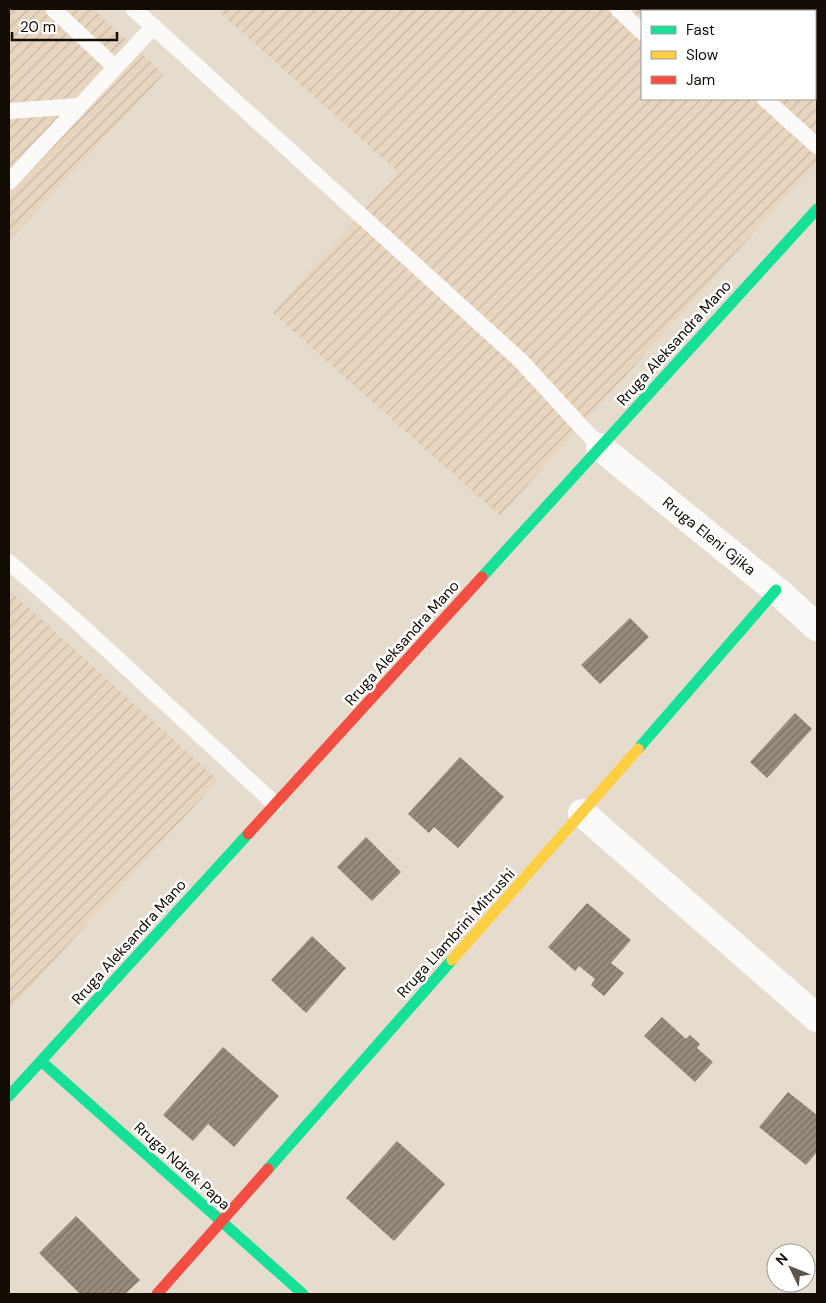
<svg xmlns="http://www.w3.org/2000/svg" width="826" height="1303" viewBox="0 0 826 1303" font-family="'DM Sans',sans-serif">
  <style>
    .industrial { fill: url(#industrial-furrows); fill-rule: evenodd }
    .building { fill: url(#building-hatch) }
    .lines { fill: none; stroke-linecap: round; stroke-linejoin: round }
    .lane { stroke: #fbfaf8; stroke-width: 16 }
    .street { stroke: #fbfaf8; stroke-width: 28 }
    .fast { stroke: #16e098; stroke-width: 11 }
    .slow { stroke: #ffcf43; stroke-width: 11 }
    .jam { stroke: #f24e42; stroke-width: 11 }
    .labels { text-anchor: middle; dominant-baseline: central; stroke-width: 5; stroke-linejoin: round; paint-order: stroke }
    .street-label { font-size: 15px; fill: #130d05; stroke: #fff }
  </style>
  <defs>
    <pattern id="industrial-furrows" width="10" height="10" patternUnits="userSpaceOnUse" patternTransform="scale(1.25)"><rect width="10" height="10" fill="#e8d5bf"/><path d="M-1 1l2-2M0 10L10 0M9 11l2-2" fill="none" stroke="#c6b6a3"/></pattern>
    <pattern id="building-hatch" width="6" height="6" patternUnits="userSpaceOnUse" patternTransform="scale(1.25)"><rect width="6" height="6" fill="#978b7a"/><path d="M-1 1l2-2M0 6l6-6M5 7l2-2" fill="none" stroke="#7a7062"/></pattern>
  </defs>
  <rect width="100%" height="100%" fill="#e6dcce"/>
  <!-- industrial -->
  <g class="industrial">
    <polygon points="9,9 93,9 164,74 9,241"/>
    <path d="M216,9h601v153l-317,354 -227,-203 125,-141zM642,11h173v88h-173z"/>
    <polygon points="9,590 218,780 9,1010"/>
  </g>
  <!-- building -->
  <g class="building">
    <polygon points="630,618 649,637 600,684 581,665"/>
    <polygon points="795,713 812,729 767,778 750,762"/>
    <polygon points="460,757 504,797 458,848 434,827 429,833 408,814"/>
    <polygon points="366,837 401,872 372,901 337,867"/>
    <polygon points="587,903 631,940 611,963 624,973 604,996 591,985 595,979 579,966 575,971 548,947"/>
    <polygon points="312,936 346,968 306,1013 271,980"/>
    <polygon points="662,1017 686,1039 690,1035 700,1044 697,1048 713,1062 695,1082 644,1036"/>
    <polygon points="223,1047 279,1096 234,1147 208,1124 193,1141 163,1115"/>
    <polygon points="788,1092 817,1115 817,1152 806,1165 759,1127"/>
    <polygon points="397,1141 445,1184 394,1241 346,1198"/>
    <polygon points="76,1216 140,1280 125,1294 80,1294 39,1253"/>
  </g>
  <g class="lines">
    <!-- lane -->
    <g class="lane">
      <polyline points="53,9 115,67"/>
      <polyline points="134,9 521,361 600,447"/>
      <polyline points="618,9 642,32"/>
      <polyline points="765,99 817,146"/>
      <polyline points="9,111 79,106"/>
      <polyline points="9,182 154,26"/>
      <polyline points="9,562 74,619 275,804"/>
    </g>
    <!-- street -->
    <g class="street">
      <polyline points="600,447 776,590 817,627"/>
      <polyline points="582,813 817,1018"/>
    </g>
    <!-- fast -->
    <g class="fast">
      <polyline points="482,577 817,209"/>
      <polyline points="638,749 776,590"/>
      <polyline points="41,1061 303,1294"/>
      <polyline points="9,1096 248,834"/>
      <polyline points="268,1169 452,960"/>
    </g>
    <!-- slow -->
    <polyline class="slow" points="452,960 638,749"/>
    <!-- jam -->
    <g class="jam">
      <polyline points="248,834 482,577"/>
      <polyline points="157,1294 268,1169"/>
    </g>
  </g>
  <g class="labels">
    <!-- street labels -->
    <g class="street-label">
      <text transform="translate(674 343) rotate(-48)">Rruga Aleksandra Mano</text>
      <text transform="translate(709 536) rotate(39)">Rruga Eleni Gjika</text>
      <text transform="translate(402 643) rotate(-48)">Rruga Aleksandra Mano</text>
      <text transform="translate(456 933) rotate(-48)">Rruga Llambrini Mitrushi</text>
      <text transform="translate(129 942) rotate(-48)">Rruga Aleksandra Mano</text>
      <text transform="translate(182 1166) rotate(42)">Rruga Ndrek Papa</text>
    </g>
  </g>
  <!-- border -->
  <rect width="826" height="1303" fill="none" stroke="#130d05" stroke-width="20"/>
  <!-- legend -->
  <rect x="641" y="10" width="175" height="90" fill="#ffffff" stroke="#a19e9b"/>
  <rect x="651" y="26" width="25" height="8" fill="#16e098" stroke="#a19e9b"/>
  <text x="686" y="35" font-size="15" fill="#130d05">Fast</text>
  <rect x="651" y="51" width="25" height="8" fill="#ffcf43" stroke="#a19e9b"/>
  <text x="686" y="60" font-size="15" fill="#130d05">Slow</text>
  <rect x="651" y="76" width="25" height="8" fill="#f24e42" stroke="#a19e9b"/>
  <text x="686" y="85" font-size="15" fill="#130d05">Jam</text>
  <!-- north arrow -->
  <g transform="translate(791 1268) rotate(313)"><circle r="24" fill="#ffffff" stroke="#a19e9b"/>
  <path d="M0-4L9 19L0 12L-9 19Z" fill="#5d554b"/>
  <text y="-8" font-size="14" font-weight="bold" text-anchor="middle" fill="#130d05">N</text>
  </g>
  <!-- scale -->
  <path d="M12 32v8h105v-8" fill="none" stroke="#130d05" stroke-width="2.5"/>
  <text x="20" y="32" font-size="15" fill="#130d05" stroke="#ffffff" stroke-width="4" paint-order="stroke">20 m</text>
</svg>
